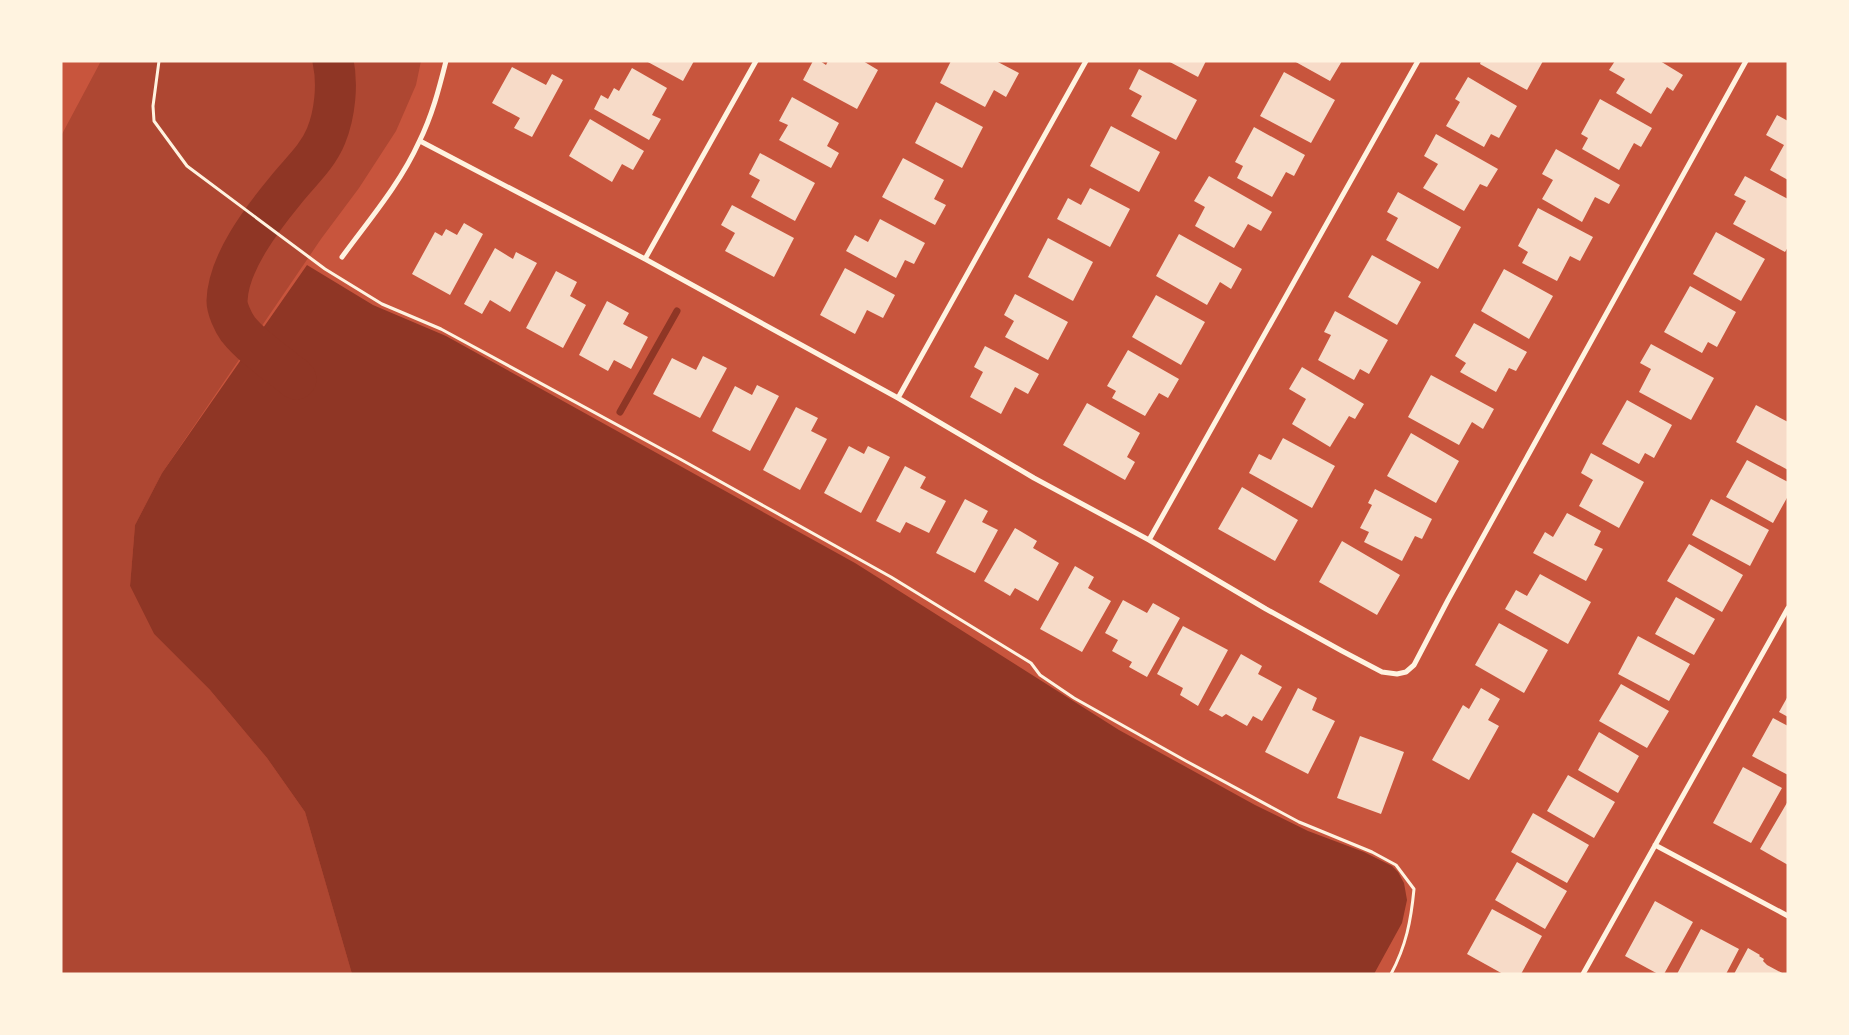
<svg xmlns="http://www.w3.org/2000/svg" width="1849" height="1035" viewBox="0 0 1849 1035" font-family="'DM Sans',sans-serif">
	<style>
		.green { fill: #ae4732 }
		.water { fill: #8f3625 }
		.lines { fill: none; stroke-linecap: round; stroke-linejoin: round }
		.stream { stroke: #8f3625; stroke-width: 7 }
		.river { stroke: #8f3625; stroke-width: 41 }
		.building { fill: #f7dbc8 }
		.path { stroke: #fff3e0; stroke-width: 3 }
		.minor { stroke: #fff3e0; stroke-width: 5 }
	</style>
	<rect width="100%" height="100%" fill="#c8553d"/>
	<!-- green -->
	<path class="green" d="M 101,61 L 421,61 L 416,85 L 396,131 L 359,188 L 321,239 L 162,473 L 135,525 L 130,586 L 154,634 L 210,690 L 267,758 L 305,812 L 352,974 L 61,974 L 61,136 Z"/>
	<!-- water -->
	<path class="water" d="M 307,265 L 373,305 L 446,336 L 855,563 L 1119,730 L 1255,805 L 1308,831 L 1364,852 L 1392,866 L 1398,872 L 1404,883 L 1407,900 L 1402,923 L 1374,974 L 352,974 L 305,812 L 267,758 L 210,690 L 154,634 L 130,586 L 135,525 L 162,473 Z"/>
	<g class="lines">
		<!-- stream -->
		<path class="stream" d="M 620,412 L 677,311"/>
		<!-- river -->
		<path class="river" d="M 296,379 C 278,364 252,347 238,329 C 233,322 227,309 227,301 C 228,263 262,219 285,191 C 299,173 317,158 326,136 C 335,114 338,84 333,61"/>
	</g>
	<!-- building -->
	<path class="building" d="M 646,61 L 694,61 L 683,81 Z
		M 813,61 L 820,61 L 826,65 L 828,61 L 863,61 L 878,70 L 857,109 L 803,80 Z
		M 951,61 L 996,61 L 1019,73 L 1006,97 L 994,90 L 985,107 L 940,83 Z
		M 1168,61 L 1206,61 L 1198,77 Z
		M 1294,61 L 1342,61 L 1330,81 Z
		M 1481,61 L 1543,61 L 1527,90 L 1480,64 Z
		M 1615,61 L 1660,61 L 1683,75 L 1673,91 L 1667,87 L 1651,114 L 1616,93 L 1625,79 L 1609,70 Z
		M 512,67 L 546,85 L 552,74 L 563,80 L 532,137 L 514,128 L 520,118 L 492,103 Z
		M 632,68 L 667,88 L 652,115 L 661,119 L 649,140 L 594,109 L 601,95 L 608,99 L 614,88 L 619,91 Z
		M 1139,69 L 1197,100 L 1176,140 L 1131,116 L 1142,96 L 1129,89 Z
		M 1284,72 L 1335,100 L 1311,143 L 1260,116 Z
		M 1468,77 L 1517,106 L 1499,138 L 1491,134 L 1484,147 L 1446,126 L 1460,102 L 1455,99 Z
		M 792,97 L 839,123 L 827,146 L 839,153 L 831,168 L 779,140 L 788,125 L 779,121 Z
		M 1600,99 L 1652,128 L 1641,147 L 1634,143 L 1619,170 L 1582,149 L 1588,138 L 1581,134 Z
		M 936,102 L 983,127 L 962,168 L 915,143 Z
		M 1777,115 L 1788,121 L 1788,180 L 1770,170 L 1784,145 L 1766,135 Z
		M 590,119 L 644,151 L 633,170 L 622,164 L 612,182 L 569,156 Z
		M 1111,126 L 1160,152 L 1139,192 L 1090,166 Z
		M 1254,127 L 1305,155 L 1294,176 L 1286,172 L 1272,197 L 1237,178 L 1243,166 L 1235,162 Z
		M 1436,134 L 1498,169 L 1487,187 L 1480,184 L 1464,211 L 1423,188 L 1438,164 L 1424,156 Z
		M 1556,149 L 1620,185 L 1609,204 L 1595,197 L 1582,222 L 1542,199 L 1553,180 L 1542,174 Z
		M 760,153 L 815,183 L 795,221 L 751,197 L 760,180 L 749,174 Z
		M 903,158 L 944,180 L 934,199 L 946,205 L 935,225 L 882,197 Z
		M 1209,176 L 1272,212 L 1261,231 L 1248,224 L 1234,248 L 1195,226 L 1205,207 L 1194,201 Z
		M 1745,176 L 1788,199 L 1788,247 L 1785,252 L 1733,224 L 1746,201 L 1734,195 Z
		M 1090,188 L 1130,209 L 1110,247 L 1057,219 L 1068,198 L 1081,205 Z
		M 1398,192 L 1461,227 L 1438,269 L 1386,240 L 1398,218 L 1387,212 Z
		M 732,205 L 794,238 L 774,277 L 725,251 L 735,233 L 721,225 Z
		M 1538,208 L 1593,237 L 1580,261 L 1570,256 L 1557,281 L 1522,263 L 1528,252 L 1518,246 Z
		M 880,219 L 925,243 L 914,264 L 905,260 L 896,278 L 846,251 L 855,235 L 868,242 Z
		M 464,223 L 483,234 L 450,295 L 412,274 L 435,232 L 442,236 L 446,229 L 457,235 Z
		M 1716,232 L 1765,259 L 1741,301 L 1693,274 Z
		M 1179,234 L 1242,269 L 1231,289 L 1220,282 L 1207,305 L 1156,276 Z
		M 1048,238 L 1093,262 L 1073,301 L 1028,277 Z
		M 495,248 L 513,259 L 516,252 L 537,263 L 510,312 L 490,300 L 482,314 L 464,304 Z
		M 1372,255 L 1421,282 L 1397,325 L 1348,297 Z
		M 845,268 L 895,295 L 883,318 L 867,310 L 855,334 L 820,315 Z
		M 1504,269 L 1553,296 L 1529,339 L 1481,311 Z
		M 556,271 L 577,282 L 570,296 L 586,305 L 563,348 L 526,328 Z
		M 1690,286 L 1736,312 L 1717,347 L 1708,342 L 1702,353 L 1664,332 Z
		M 1015,294 L 1068,322 L 1048,360 L 1005,337 L 1014,321 L 1004,315 Z
		M 1156,295 L 1205,322 L 1181,365 L 1132,337 Z
		M 607,301 L 629,313 L 623,324 L 648,337 L 631,369 L 614,360 L 608,371 L 579,355 Z
		M 1335,311 L 1388,340 L 1369,374 L 1360,369 L 1354,380 L 1318,360 L 1331,335 L 1324,332 Z
		M 1474,323 L 1527,352 L 1516,371 L 1509,368 L 1496,392 L 1460,372 L 1466,363 L 1455,356 Z
		M 1651,344 L 1714,378 L 1691,420 L 1639,392 L 1651,369 L 1640,363 Z
		M 985,346 L 1039,374 L 1028,394 L 1015,387 L 1001,414 L 970,397 L 983,372 L 974,367 Z
		M 1128,350 L 1179,379 L 1168,398 L 1159,393 L 1145,416 L 1112,398 L 1116,391 L 1107,386 Z
		M 703,356 L 727,368 L 700,418 L 653,394 L 672,358 L 696,370 Z
		M 1302,367 L 1364,404 L 1355,419 L 1349,416 L 1330,447 L 1292,424 L 1306,399 L 1289,389 Z
		M 1431,375 L 1494,409 L 1483,429 L 1472,422 L 1459,445 L 1408,417 Z
		M 757,385 L 779,396 L 750,451 L 712,431 L 735,386 L 752,395 Z
		M 1627,400 L 1672,425 L 1654,458 L 1645,453 L 1639,464 L 1602,444 Z
		M 1087,403 L 1140,433 L 1127,457 L 1135,462 L 1125,480 L 1063,445 Z
		M 1756,405 L 1788,422 L 1788,470 L 1736,442 Z
		M 796,407 L 818,418 L 811,431 L 827,439 L 800,490 L 763,470 Z
		M 1411,433 L 1459,461 L 1436,503 L 1387,476 Z
		M 1283,438 L 1335,466 L 1312,508 L 1249,473 L 1259,454 L 1271,460 Z
		M 849,446 L 864,454 L 868,446 L 890,457 L 861,513 L 824,493 Z
		M 1591,453 L 1644,482 L 1619,528 L 1579,506 L 1593,480 L 1581,473 Z
		M 1747,460 L 1788,482 L 1788,496 L 1773,523 L 1726,497 Z
		M 905,466 L 926,477 L 920,488 L 946,501 L 929,533 L 906,522 L 900,533 L 876,521 Z
		M 1242,487 L 1298,520 L 1275,561 L 1218,529 Z
		M 1375,489 L 1432,519 L 1422,539 L 1415,536 L 1402,561 L 1364,542 L 1369,532 L 1360,528 L 1372,505 L 1368,503 Z
		M 965,499 L 988,511 L 982,522 L 998,530 L 975,573 L 936,553 Z
		M 1711,499 L 1769,530 L 1750,566 L 1692,535 Z
		M 1567,513 L 1601,531 L 1594,545 L 1603,549 L 1586,581 L 1533,553 L 1545,532 L 1553,537 Z
		M 1015,528 L 1037,541 L 1033,548 L 1059,563 L 1038,601 L 1015,588 L 1010,596 L 984,581 Z
		M 1342,541 L 1400,575 L 1377,615 L 1319,582 Z
		M 1689,544 L 1743,575 L 1722,612 L 1667,581 Z
		M 1075,566 L 1094,577 L 1088,588 L 1111,601 L 1082,652 L 1040,629 Z
		M 1540,574 L 1591,602 L 1568,644 L 1505,609 L 1516,590 L 1527,596 Z
		M 1676,597 L 1715,619 L 1694,655 L 1655,634 Z
		M 1123,600 L 1147,613 L 1153,603 L 1180,618 L 1147,677 L 1129,667 L 1132,662 L 1112,651 L 1118,640 L 1105,633 Z
		M 1499,623 L 1548,650 L 1524,693 L 1475,665 Z
		M 1183,626 L 1228,650 L 1198,706 L 1180,695 L 1183,688 L 1157,674 Z
		M 1638,636 L 1690,664 L 1669,701 L 1618,674 Z
		M 1241,654 L 1262,666 L 1258,674 L 1282,687 L 1262,721 L 1253,716 L 1247,726 L 1226,714 L 1222,717 L 1209,710 Z
		M 1621,684 L 1669,711 L 1647,748 L 1599,721 Z
		M 1298,688 L 1317,698 L 1312,710 L 1335,721 L 1308,774 L 1265,752 Z
		M 1481,688 L 1500,699 L 1488,720 L 1499,726 L 1469,780 L 1432,760 L 1463,705 L 1469,709 Z
		M 1788,696 L 1788,717 L 1779,712 Z
		M 1773,718 L 1788,726 L 1788,775 L 1752,756 Z
		M 1599,732 L 1639,756 L 1618,793 L 1578,770 Z
		M 1360,736 L 1404,752 L 1381,814 L 1337,798 Z
		M 1743,767 L 1782,788 L 1751,843 L 1713,823 Z
		M 1568,775 L 1615,802 L 1594,838 L 1547,811 Z
		M 1788,801 L 1788,865 L 1760,849 Z
		M 1533,813 L 1589,845 L 1567,883 L 1511,852 Z
		M 1517,862 L 1567,891 L 1545,929 L 1495,900 Z
		M 1655,901 L 1693,922 L 1664,974 L 1658,974 L 1625,956 Z
		M 1492,909 L 1542,936 L 1521,974 L 1503,974 L 1467,954 Z
		M 1701,929 L 1739,949 L 1726,974 L 1677,974 Z
		M 1748,948 L 1760,955 L 1759,956 L 1764,959 L 1763,961 L 1767,965 L 1784,974 L 1734,974 Z"/>
	<g class="lines">
		<!-- path -->
		<path class="path" d="M 159,61 L 153,106 L 154,121 L 187,166 L 325,269 L 382,304 L 441,329 L 680,459 L 891,577 L 1031,663 L 1040,675 L 1074,698 L 1186,761 L 1299,822 L 1372,852 L 1396,865 L 1414,889 C 1411,921 1406,946 1391,974"/>
		<!-- minor -->
		<path class="minor" d="M 420,141 L 645,259 L 898,398 L 1034,478 L 1149,540 L 1266,609 L 1342,651 L 1382,672 L 1397,674 L 1406,672 L 1414,665 L 1448,600 L 1746,61
			M 342,257 C 369,220 400,184 419,142 C 432,116 439,89 446,61
			M 645,259 L 756,61
			M 898,398 L 1086,61
			M 1149,540 L 1418,61
			M 1655,845 L 1788,916
			M 1583,974 L 1788,608"/>
	</g>
	<!-- border -->
	<rect width="1849" height="1035" fill="none" stroke="#fff3e0" stroke-width="125"/>
</svg>
